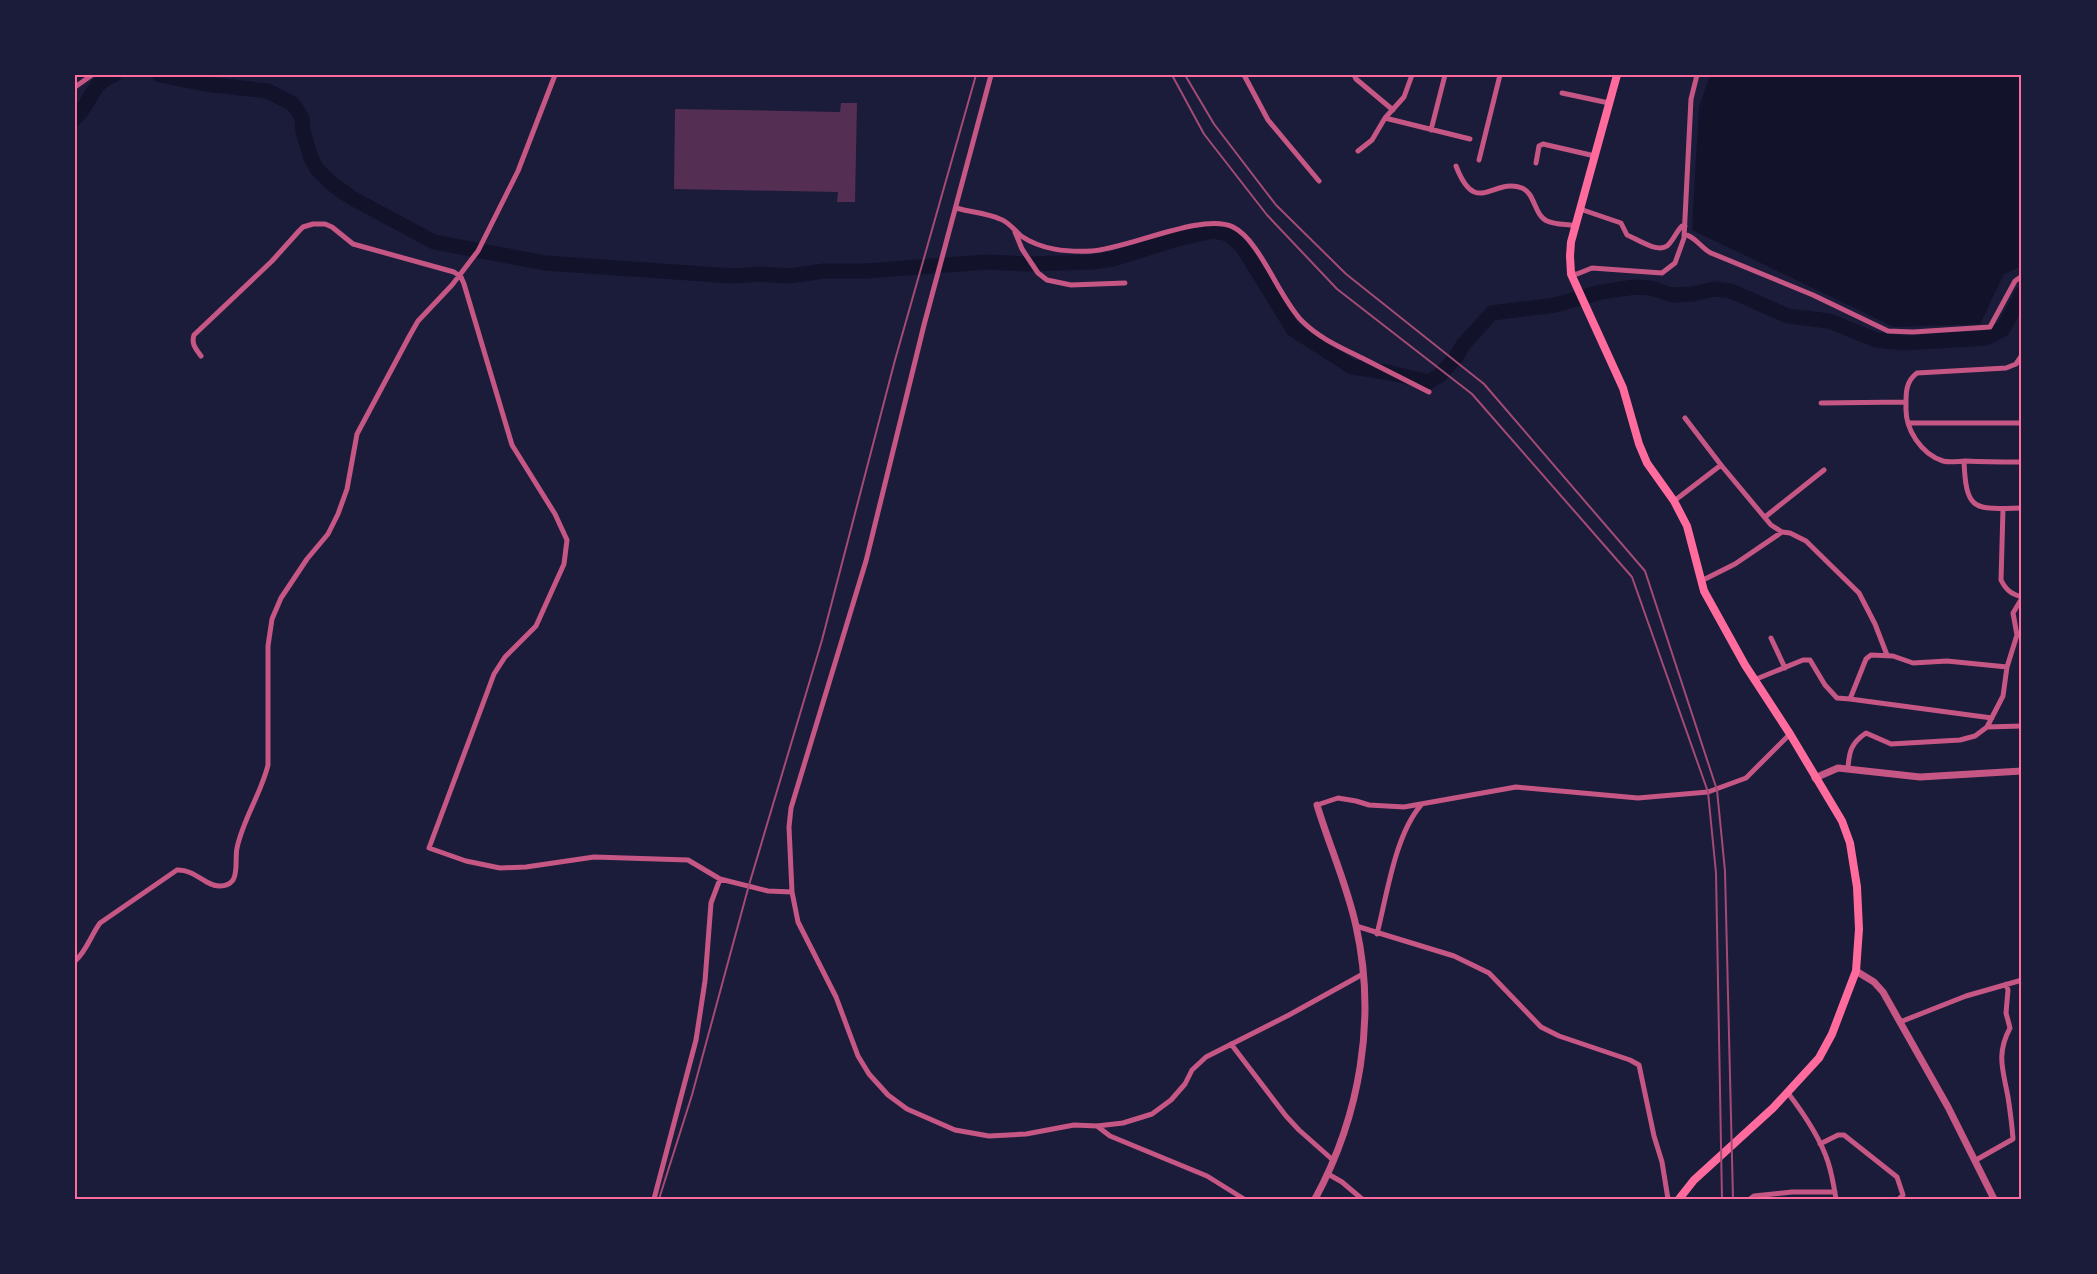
<svg xmlns="http://www.w3.org/2000/svg" width="2097" height="1274" viewBox="0 0 2097 1274" font-family="'Source Serif 4',serif">
	<style>
		.water { fill: #12122b }
		.lines { fill: none; stroke-linecap: round; stroke-linejoin: round }
		.river { stroke: #12122b; stroke-width: 15 }
		.building { fill: #542f53 }
		.minor { stroke: #c65784; stroke-width: 5 }
		.tertiary { stroke: #c65784; stroke-width: 7 }
		.secondary { stroke: #ff6b9d; stroke-width: 8 }
		.rail { stroke: #a44b75; stroke-width: 2 }
		.neatline { fill: none; stroke: #ff6b9d; stroke-width: 2 }
	</style>
	<rect width="100%" height="100%" fill="#1b1b3a"/>
	<!-- water -->
	<path class="water" d="M 1710,75 L 2022,75 L 2022,266 L 2004,274 L 1980,324 L 1894,327 L 1692,230 L 1699,107 Z"/>
	<g class="lines">
		<!-- river -->
		<path class="river" d="M 160,75 L 205,84 L 268,91 L 293,104 L 302,118 L 303,132 L 311,158 L 317,169 L 332,184 L 352,198 L 434,242 L 545,263 L 733,276 L 760,274 L 789,276 L 824,271 L 866,271 L 987,262 L 1026,264 L 1093,262 L 1113,259 L 1177,239 L 1213,231 L 1228,234 L 1242,246 L 1287,319 L 1293,329 L 1302,335 L 1352,367 L 1391,373 L 1428,382 L 1439,376 L 1456,357 L 1463,345 L 1492,313 L 1555,305 L 1601,292 L 1635,287 L 1651,288 L 1672,295 L 1693,294 L 1714,289 L 1731,291 L 1788,316 L 1829,321 L 1876,340 L 1903,343 L 1986,338 L 2003,329 L 2022,294
			M 75,118 C 91,104 92,81 114,75"/>
	</g>
	<!-- building -->
	<path class="building" d="M 841,103 L 857,103 L 855,202 L 837,202 L 838,192 L 674,189 L 675,109 L 840,112 Z"/>
	<g class="lines">
		<!-- minor -->
		<path class="minor" d="M 991,75 L 924,325 L 866,561 L 791,808 L 789,827 L 792,892 L 798,922 L 836,997 L 858,1056 L 869,1074 L 888,1095 L 907,1109 L 955,1130 L 989,1136 L 1026,1134 L 1074,1125 L 1097,1126 L 1123,1123 L 1152,1114 L 1171,1100 L 1185,1084 L 1192,1070 L 1206,1057 L 1289,1015 L 1363,974
			M 1244,75 L 1268,120 L 1319,181
			M 1354,75 L 1356,79 L 1393,110
			M 75,87 L 92,75
			M 1562,93 L 1609,103
			M 1385,118 L 1470,139
			M 1431,130 L 1445,75
			M 1358,151 L 1372,140 L 1385,118 L 1404,97 L 1412,75
			M 1479,160 L 1500,75
			M 1536,163 L 1539,146 L 1543,144 L 1595,156
			M 1456,166 C 1476,218 1493,177 1522,188 C 1535,193 1534,215 1547,221 C 1556,225 1567,224 1576,226
			M 956,208 C 970,212 987,213 1000,219 C 1009,222 1014,230 1021,236 C 1042,250 1066,252 1091,251 C 1128,249 1202,212 1233,227 C 1260,240 1279,298 1302,321 C 1320,339 1342,348 1364,359 C 1386,370 1407,381 1429,392
			M 1580,209 L 1621,223 L 1627,235 C 1637,239 1657,253 1667,246 C 1673,241 1676,232 1682,226 L 1685,226
			M 1015,232 L 1022,249 L 1038,273 L 1047,280 L 1071,285 L 1125,283
			M 1684,234 C 1695,236 1701,248 1711,253 L 1813,295 L 1888,331 L 1913,332 L 1990,327 L 2015,281 L 2022,276
			M 1571,274 L 1577,274 L 1592,268 L 1662,273 L 1675,263 L 1684,238 L 1691,99 L 1697,75
			M 2022,355 L 2016,364 L 2006,368 L 1917,373 C 1905,382 1906,394 1906,407 C 1905,429 1921,454 1943,461 C 1950,463 1959,461 1966,461 C 1985,462 2003,462 2022,462
			M 201,356 C 196,349 191,344 194,335 L 272,261 L 299,231 L 303,227 L 313,224 L 325,224 L 332,227 L 353,244 L 454,272 L 461,277 L 464,284 L 512,445 L 555,514 L 567,540 L 564,564 L 536,626 L 505,657 L 494,674 L 429,848 L 466,861 L 500,868 L 526,867 L 594,857 L 688,860 L 720,879 L 768,891 L 792,892
			M 1821,403 L 1906,402
			M 1685,418 L 1721,465 L 1771,525 L 1782,532 L 1790,533 L 1806,541 L 1859,593 L 1875,624 L 1887,655
			M 1908,423 L 2022,423
			M 1964,461 C 1966,513 1975,509 2022,508
			M 1674,501 L 1721,465
			M 2003,509 L 2001,580 C 2006,590 2011,594 2022,597
			M 1765,517 L 1824,470
			M 1701,581 L 1735,564 L 1782,532
			M 1771,638 L 1785,668
			M 1754,680 L 1803,660 L 1810,660 L 1825,685 L 1837,698 L 1850,699 L 1866,659 L 1871,655 L 1893,656 L 1913,663 L 1947,661 L 2007,667
			M 1850,699 L 1992,718
			M 1987,727 L 2003,696 L 2007,667 L 2017,635 L 2013,613 L 2022,598
			M 1848,768 C 1849,752 1851,743 1866,733 L 1891,744 L 1960,740 L 1975,736 L 1987,727 L 2022,726
			M 1317,805 L 1338,798 L 1356,801 L 1369,805 L 1404,807 L 1516,787 L 1638,798 L 1708,792 L 1746,778 L 1790,734
			M 1356,926 L 1454,956 L 1489,973 L 1541,1027 L 1559,1036 L 1630,1060 L 1639,1065 L 1654,1136 L 1662,1162 L 1668,1199
			M 1377,934 C 1387,895 1395,835 1421,805
			M 75,961 C 86,952 91,935 100,923 L 177,870 C 195,869 206,887 220,886 C 225,886 230,884 233,880 C 238,873 235,857 237,848 C 243,819 261,794 268,765 L 268,646 L 272,619 L 281,598 L 307,559 L 328,534 L 338,514 L 347,489 L 357,434 L 410,335 L 418,321 L 452,285 L 478,251 L 518,171 L 555,75
			M 1900,1022 L 1966,996 L 2022,980
			M 1231,1044 L 1286,1116 L 1299,1130 L 1334,1161
			M 1788,1093 C 1804,1114 1820,1137 1828,1162 C 1832,1174 1834,1187 1836,1199
			M 1097,1126 L 1110,1136 L 1207,1176 L 1244,1199
			M 1820,1144 L 1838,1135 L 1844,1135 L 1897,1177 L 1903,1195 L 1899,1199
			M 1976,1160 L 2013,1139 C 2012,1125 2010,1110 2008,1097 C 2003,1070 1996,1054 2010,1028 L 2006,1013 L 2008,990 L 2006,984
			M 1328,1174 L 1342,1182 L 1362,1199
			M 654,1199 L 696,1040 L 705,981 L 711,903 L 720,879
			M 1750,1199 L 1754,1196 L 1792,1192 L 1835,1192"/>
		<!-- tertiary -->
		<path class="tertiary" d="M 1815,778 L 1838,768 L 1920,777 L 2022,771
			M 1856,971 L 1874,982 L 1883,992 L 1948,1107 L 1994,1199
			M 1315,1199 C 1360,1116 1377,1019 1356,926 C 1347,885 1329,845 1317,805"/>
		<!-- secondary -->
		<path class="secondary" d="M 1617,75 L 1571,242 L 1570,256 L 1571,274 L 1623,388 L 1639,444 L 1647,463 L 1674,501 L 1687,526 L 1704,591 L 1745,665 L 1790,734 L 1842,821 L 1850,843 L 1857,887 L 1859,929 L 1856,971 L 1832,1034 L 1819,1058 L 1773,1108 L 1694,1180 L 1679,1199"/>
		<!-- rail -->
		<path class="rail" d="M 1172,75 L 1204,134 L 1267,215 L 1337,289 L 1472,394 L 1632,577 L 1708,792 L 1716,873 L 1722,1199
			M 1185,75 L 1214,124 L 1276,205 L 1346,274 L 1484,384 L 1645,571 L 1717,790 L 1725,871 L 1733,1199
			M 659,1199 L 692,1095 L 749,885 L 822,640 L 895,360 L 976,75"/>
	</g>
	<!-- border -->
	<rect width="2097" height="1274" fill="none" stroke="#1b1b3a" stroke-width="153"/>
	<rect x="76" y="76" width="1944" height="1122" class="neatline"/>
</svg>
